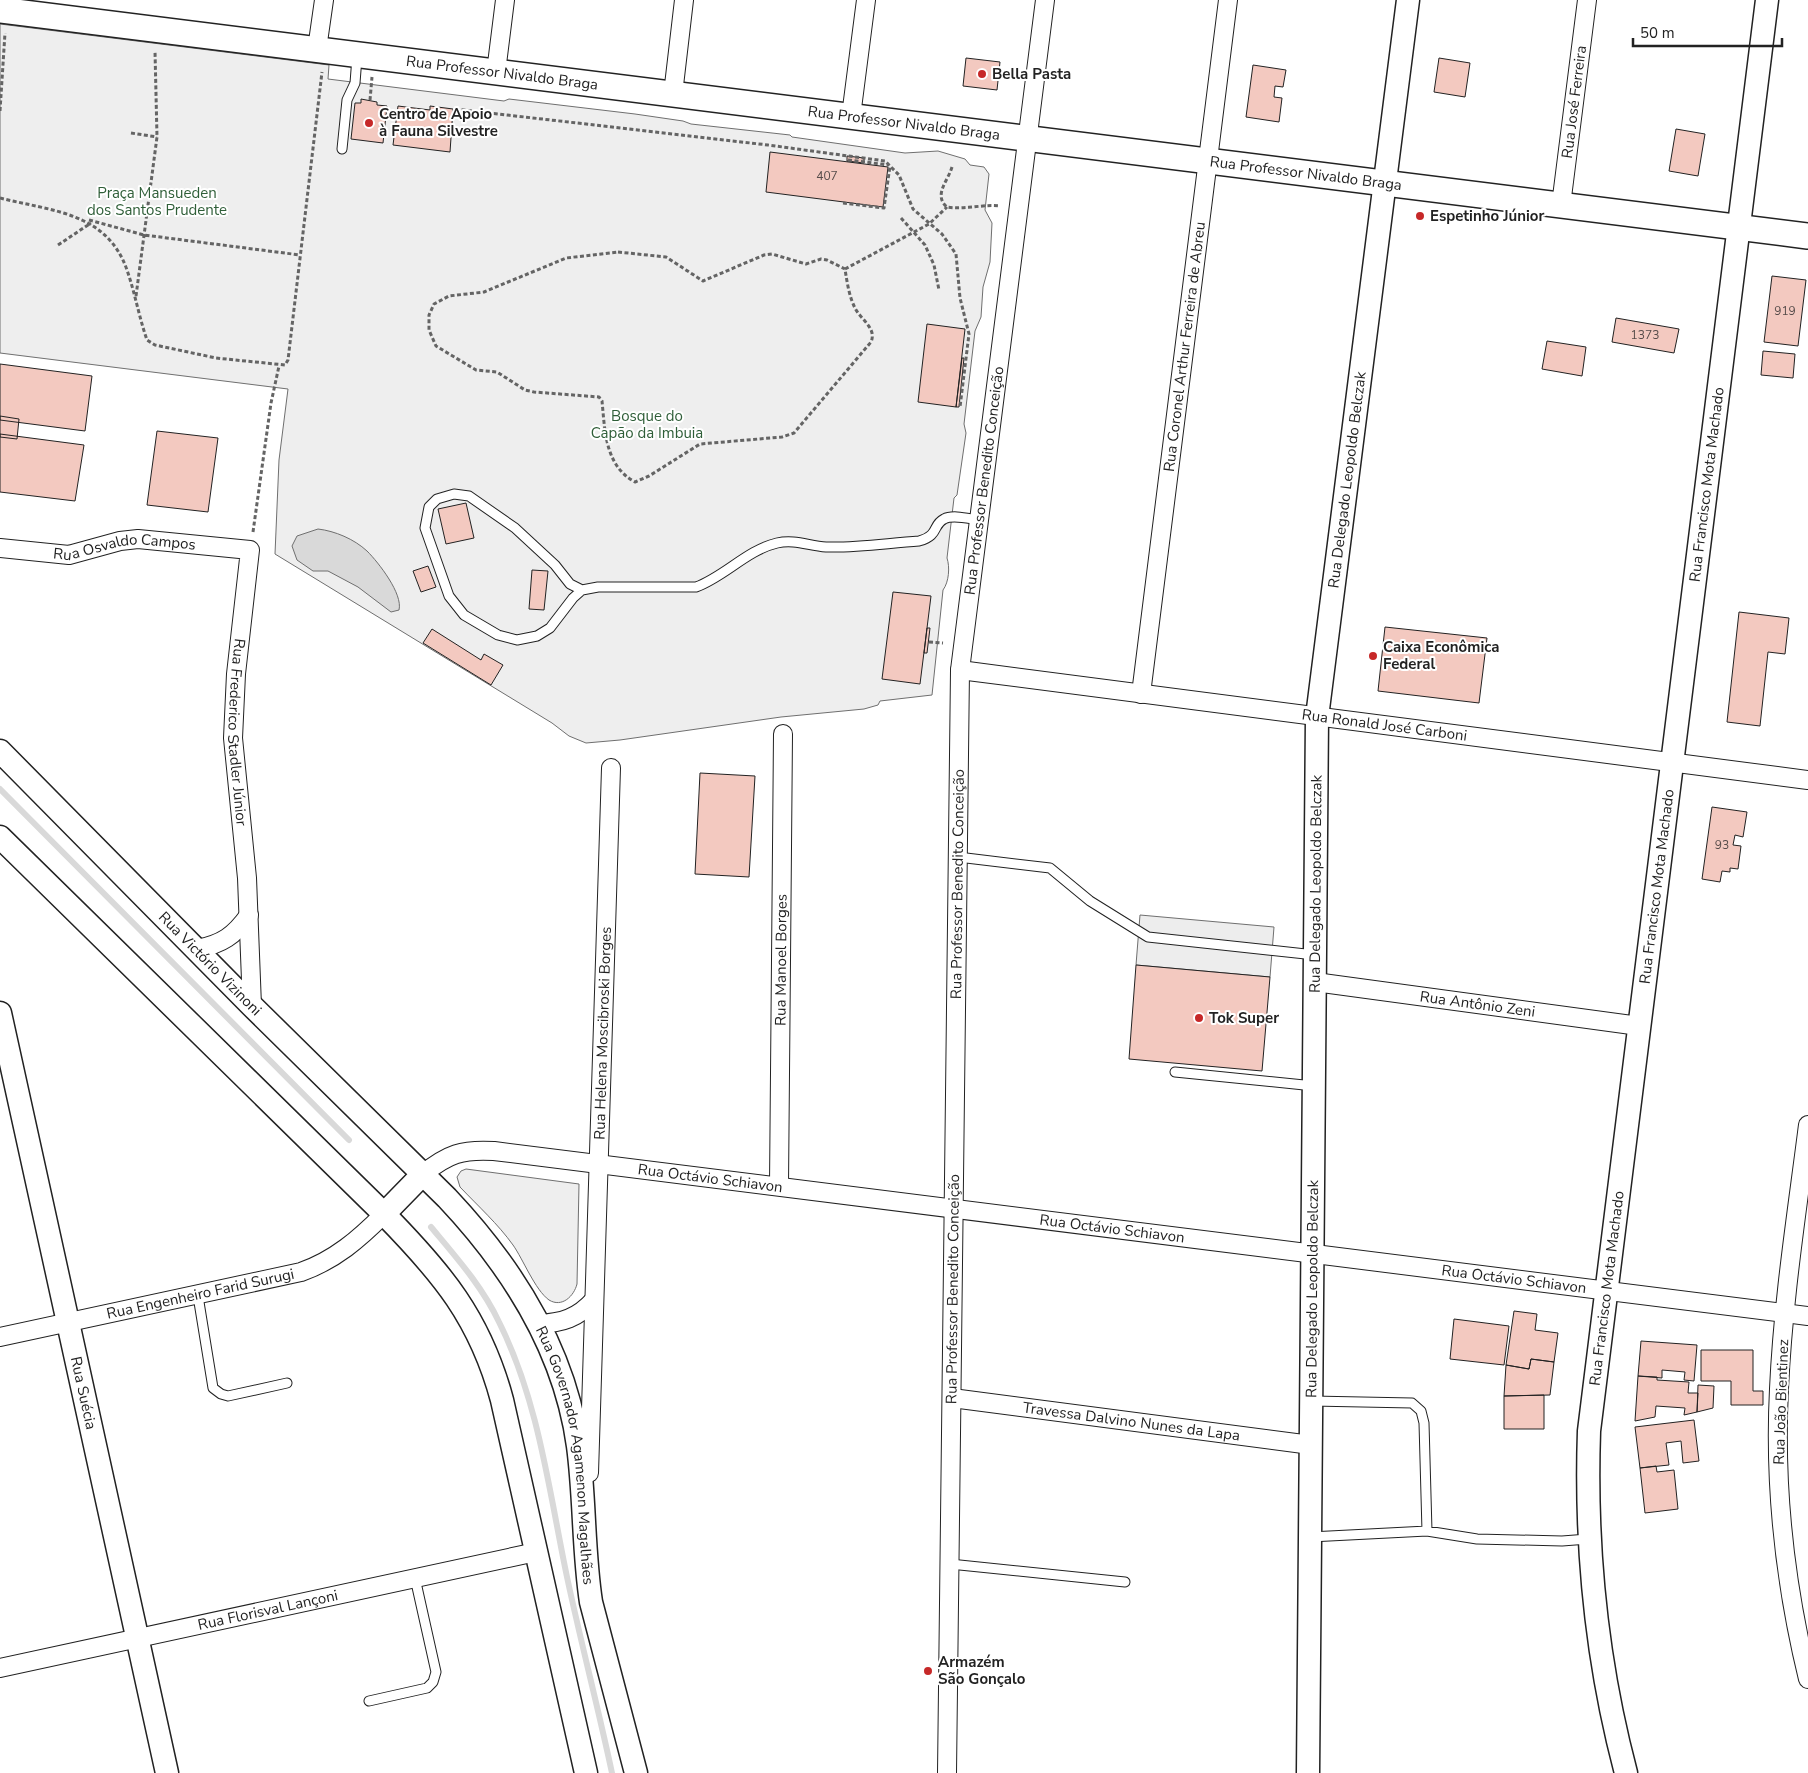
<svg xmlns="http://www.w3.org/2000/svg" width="1808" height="1773" viewBox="0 0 1808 1773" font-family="'Nunito Sans',sans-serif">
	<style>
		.green { fill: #eee; stroke: #6f6f6f }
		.parking { fill: #ededed; stroke: #6f6f6f }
		.water { fill: #d9d9d9; stroke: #6f6f6f }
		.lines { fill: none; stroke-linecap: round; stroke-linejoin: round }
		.stream { stroke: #d9d9d9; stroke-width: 6 }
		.building { fill: #f3c9c0; stroke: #222 }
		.service-casing { stroke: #222; stroke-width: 11 }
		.minor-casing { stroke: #222; stroke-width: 20 }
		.tertiary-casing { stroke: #222; stroke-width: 25 }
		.secondary-casing { stroke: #222; stroke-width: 28 }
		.path { stroke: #646464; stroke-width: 3; stroke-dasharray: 4 2.5; stroke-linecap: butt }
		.service { stroke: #fff; stroke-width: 9 }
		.minor { stroke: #fff; stroke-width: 18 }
		.tertiary { stroke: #fff; stroke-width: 22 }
		.secondary { stroke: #fff; stroke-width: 25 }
		.poi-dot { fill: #c62828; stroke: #fff; stroke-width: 2 }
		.labels { text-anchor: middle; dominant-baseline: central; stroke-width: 4; stroke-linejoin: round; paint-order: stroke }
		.number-label { font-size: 12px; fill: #564c4a }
		.street-label { font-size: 15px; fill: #222; stroke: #fff }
		.poi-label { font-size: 15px; font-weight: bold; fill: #222; stroke: #fff; text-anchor: start }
		.park-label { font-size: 15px; fill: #2f5e38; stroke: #fff }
	</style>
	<rect width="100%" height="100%" fill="#fff"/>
	<!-- green -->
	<path class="green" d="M 0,24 L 329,65 L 328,79 L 504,101 L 509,99 L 635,114 L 683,121 L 691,124 L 790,135 L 792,137 L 905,153 L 938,151 L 965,159 L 970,165 L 984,167 L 989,174 L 985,210 L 992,223 L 990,262 L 983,287 L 981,317 L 975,331 L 964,424 L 966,433 L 957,495 L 954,498 L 947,558 C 950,567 949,582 943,590 L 932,695 L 880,701 L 878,705 L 864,709 L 781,717 L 620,740 L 586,743 L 569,736 L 552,723 L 275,554 L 279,460 L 288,389 L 0,353 Z
		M 466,1169 L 579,1184 L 577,1284 C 574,1296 562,1308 549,1300 C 535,1290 523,1259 513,1245 C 498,1224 478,1206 460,1187 L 457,1177 L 461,1171 Z"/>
	<!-- parking -->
	<path class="parking" d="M 1140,915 L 1274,927 L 1270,977 L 1136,965 Z"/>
	<!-- water -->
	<path class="water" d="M 318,529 C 335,531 354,539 367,551 C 379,563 403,594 399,610 L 391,612 L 358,587 L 328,571 L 313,571 L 297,560 L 292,546 L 297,536 Z"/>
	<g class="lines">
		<!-- stream -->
		<path class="stream" d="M 0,789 L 349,1140
			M 431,1227 C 456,1257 482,1286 499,1322 C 539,1402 549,1491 567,1577 C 581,1643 598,1707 612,1773"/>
	</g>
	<!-- building -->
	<path class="building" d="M 966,58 L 1000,62 L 997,90 L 963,86 Z
		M 1439,58 L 1470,63 L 1465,97 L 1434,92 Z
		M 1253,65 L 1286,70 L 1283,87 L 1275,86 L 1274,97 L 1282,98 L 1279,122 L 1246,117 Z
		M 361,99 L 377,102 L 377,105 L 387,106 L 383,143 L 351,139 L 355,103 L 361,103 Z
		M 398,106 L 430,110 L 430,106 L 453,109 L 450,152 L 393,145 Z
		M 1676,129 L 1705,134 L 1698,176 L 1669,171 Z
		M 770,152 L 888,167 L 883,207 L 766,192 Z
		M 847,156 L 864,158 L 864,163 L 847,161 Z
		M 1772,276 L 1806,280 L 1798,346 L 1764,342 Z
		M 1616,318 L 1679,329 L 1674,353 L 1612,342 Z
		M 927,324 L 965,329 L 956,407 L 918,402 Z
		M 1547,341 L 1586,347 L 1582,376 L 1542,369 Z
		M 1763,351 L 1795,354 L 1793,378 L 1761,375 Z
		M 962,358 L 964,358 L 959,407 L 956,407 Z
		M 0,364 L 92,376 L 85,431 L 0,420 Z
		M 0,416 L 19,419 L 17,439 L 0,437 Z
		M 157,431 L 218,438 L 208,512 L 147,505 Z
		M 0,434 L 84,445 L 75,501 L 0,492 Z
		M 466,503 L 474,538 L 446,544 L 438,509 Z
		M 428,566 L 436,587 L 421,592 L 413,571 Z
		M 532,570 L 548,571 L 544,610 L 529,609 Z
		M 893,592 L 931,596 L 920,684 L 882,679 Z
		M 1739,612 L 1789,618 L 1785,654 L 1768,652 L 1760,726 L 1727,722 Z
		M 1385,627 L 1487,638 L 1479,703 L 1378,691 Z
		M 927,628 L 930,628 L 927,653 L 924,653 Z
		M 432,629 L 481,660 L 484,654 L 503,665 L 491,685 L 423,643 Z
		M 700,773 L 755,776 L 749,877 L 695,874 Z
		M 1712,807 L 1747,812 L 1743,837 L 1735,835 L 1733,845 L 1741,846 L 1738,869 L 1730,868 L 1730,872 L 1722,871 L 1720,882 L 1702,879 Z
		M 1136,965 L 1270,977 L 1262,1071 L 1129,1059 Z
		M 1514,1311 L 1537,1314 L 1535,1330 L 1558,1333 L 1554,1362 L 1531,1359 L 1529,1369 L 1506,1365 Z
		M 1454,1319 L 1509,1326 L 1504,1365 L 1450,1359 Z
		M 1641,1341 L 1697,1345 L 1694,1381 L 1684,1380 L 1685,1372 L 1662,1370 L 1662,1378 L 1638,1376 Z
		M 1701,1350 L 1753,1350 L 1753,1391 L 1763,1391 L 1763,1405 L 1731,1405 L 1731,1381 L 1701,1381 Z
		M 1531,1359 L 1554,1362 L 1550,1395 L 1504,1396 L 1506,1365 L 1529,1369 Z
		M 1638,1376 L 1657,1377 L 1657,1380 L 1689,1382 L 1688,1393 L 1698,1393 L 1697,1412 L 1684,1415 L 1685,1408 L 1656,1406 L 1655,1417 L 1635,1421 Z
		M 1698,1385 L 1714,1386 L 1713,1408 L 1697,1412 Z
		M 1544,1395 L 1544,1429 L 1504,1429 L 1504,1396 Z
		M 1694,1420 L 1699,1461 L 1683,1463 L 1681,1441 L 1666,1443 L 1669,1465 L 1640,1468 L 1635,1427 Z
		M 1656,1466 L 1657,1472 L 1674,1470 L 1678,1509 L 1645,1513 L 1640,1468 Z"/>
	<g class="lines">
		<defs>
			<path id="service" d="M 342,149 L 347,100 L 355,83 L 357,57
				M 582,590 L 570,584 L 555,565 L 515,528 L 469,496 L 454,494 L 437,499 L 429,507 L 425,528 L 449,596 L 464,615 L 498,635 L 517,640 L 537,636 L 550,628 L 573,598 L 582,590 L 598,587 L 696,587 C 724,577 747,550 777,543 C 795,539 809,546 826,547 C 857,548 888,543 919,541 C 940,535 932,525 944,519 C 953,514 970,519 979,520
				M 958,857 L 1050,868 L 1090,901 L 1148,937 L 1315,955
				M 1175,1072 L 1314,1086
				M 198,1296 L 213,1388 L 221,1394 L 228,1396 L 287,1383
				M 1312,1401 L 1412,1403 L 1421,1411 L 1424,1423 L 1427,1531
				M 1310,1537 L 1427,1531 L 1477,1539 L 1562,1541 L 1588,1539
				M 950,1564 L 1125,1582
				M 369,1701 L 427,1688 L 433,1682 L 436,1672 L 415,1578"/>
			<g id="minor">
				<path d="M 317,49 L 324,0"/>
				<path d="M 496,72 L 505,0"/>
				<path d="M 673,94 L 684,0"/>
				<path d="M 851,116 L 866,0"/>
				<path id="s1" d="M 1561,205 L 1587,0"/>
				<path id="s2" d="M 0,548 L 69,555 L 120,541 L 138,539 L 250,550 L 236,674 L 233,738 L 247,878 L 252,1006"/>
				<path id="s3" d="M 960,670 L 1808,780"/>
				<path id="s4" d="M 1141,694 L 1228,0"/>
				<path d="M 197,949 C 222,944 234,936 249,915"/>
				<path id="s5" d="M 1315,982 L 1639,1026"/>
				<path d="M 1808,1125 C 1797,1212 1783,1300 1779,1389 C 1774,1486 1785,1584 1808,1679"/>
				<path id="s6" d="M 423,1174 C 448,1154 462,1149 494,1151 L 1808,1316"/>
				<path id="s7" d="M 779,1186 L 783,734"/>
				<path d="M 538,1324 C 562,1323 578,1318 594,1300"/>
				<path id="s8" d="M 0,1337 L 301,1272 C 335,1260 359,1239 384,1214"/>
				<path id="s9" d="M 952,1398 L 1311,1445"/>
				<path id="s10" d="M 589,1473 L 611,768"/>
				<path id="s11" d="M 0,1668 L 536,1552"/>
				<path id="s12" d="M 947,1773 L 960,670 L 1045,0"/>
			</g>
			<g id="tertiary">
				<path id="s13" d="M 0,751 L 252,1006 L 447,1198 C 512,1267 565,1351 578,1446 C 585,1498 583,1550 591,1602 L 636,1773"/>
				<path d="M 0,837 L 384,1214 C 442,1273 480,1318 502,1400 L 586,1773"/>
				<path id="s14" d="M 0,1013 L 167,1773"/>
				<path d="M 384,1214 L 423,1174"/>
				<path id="s15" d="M 1308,1773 L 1317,717 L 1408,0"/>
				<path id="s16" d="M 1626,1773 C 1596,1660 1585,1547 1589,1431 L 1767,0"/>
			</g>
			<g id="secondary">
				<path id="s17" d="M 0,10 L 1808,236"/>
			</g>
		</defs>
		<!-- service casing -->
		<use href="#service" class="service-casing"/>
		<!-- minor casing -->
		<use href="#minor" class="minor-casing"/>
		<!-- tertiary casing -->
		<use href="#tertiary" class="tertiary-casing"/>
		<!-- secondary casing -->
		<use href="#secondary" class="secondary-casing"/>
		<!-- path -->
		<path class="path" d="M 370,100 L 372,77
			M 455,109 L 768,145 L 885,161 L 899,175 L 913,209 L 942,234 L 956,254 L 960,298 L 969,334 L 960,407
			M 0,111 L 5,33
			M 131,133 L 157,137
			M 848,160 L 889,165
			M 952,167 C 948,181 933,195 947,207 C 965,210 982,204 1000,206
			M 0,198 C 51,211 107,212 127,270 C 135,293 139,317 147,340 L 155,345 L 216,358 L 285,365 L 288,360 L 322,72
			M 843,203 L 884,208 L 890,166
			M 901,218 L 925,245 L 934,265 L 939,290
			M 89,220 L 144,235 L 300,255
			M 58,245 L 91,223
			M 618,252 L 666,257 L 703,281 L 764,255 L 772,254 L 806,264 L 821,259 L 827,260 L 845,269 C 847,282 849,296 855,308 C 861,320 877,328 871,342 L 794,433 L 782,437 L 700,444 L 649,476 L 635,482 C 605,466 605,431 602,401 L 599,397 L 534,392 L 525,390 L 497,372 L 476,370 L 436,346 L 429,330 L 429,315 L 434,304 L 449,296 L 484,292 L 566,258 Z
			M 845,269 L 929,224 L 947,207
			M 136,296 L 157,137 L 155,51
			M 253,532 L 271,403 L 279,366
			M 929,642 L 943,643"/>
		<!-- service -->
		<use href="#service" class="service"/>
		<!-- minor -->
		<use href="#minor" class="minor"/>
		<!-- tertiary -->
		<use href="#tertiary" class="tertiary"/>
		<!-- secondary -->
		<use href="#secondary" class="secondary"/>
	</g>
	<!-- markers -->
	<g class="poi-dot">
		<circle cx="982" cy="74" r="5"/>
		<circle cx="369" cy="123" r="5"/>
		<circle cx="1420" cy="216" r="5"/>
		<circle cx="1373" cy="656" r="5"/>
		<circle cx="1199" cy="1018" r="5"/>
		<circle cx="928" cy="1671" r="5"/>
	</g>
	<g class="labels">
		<!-- number labels -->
		<g class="number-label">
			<text x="827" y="176">407</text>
			<text x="1785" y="311">919</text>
			<text x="1645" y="335">1373</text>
			<text x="1722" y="845">93</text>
		</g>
		<!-- street labels -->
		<g class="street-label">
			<text stroke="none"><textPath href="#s17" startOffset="506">Rua Professor Nivaldo Braga</textPath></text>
			<text stroke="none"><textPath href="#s1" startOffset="104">Rua José Ferreira</textPath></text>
			<text stroke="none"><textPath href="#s17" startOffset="911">Rua Professor Nivaldo Braga</textPath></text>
			<text stroke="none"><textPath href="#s17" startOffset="1316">Rua Professor Nivaldo Braga</textPath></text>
			<text stroke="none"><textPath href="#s4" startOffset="350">Rua Coronel Arthur Ferreira de Abreu</textPath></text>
			<text stroke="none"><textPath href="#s12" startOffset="1294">Rua Professor Benedito Conceição</textPath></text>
			<text stroke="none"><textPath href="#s15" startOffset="1295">Rua Delegado Leopoldo Belczak</textPath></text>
			<text stroke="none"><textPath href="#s16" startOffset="1299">Rua Francisco Mota Machado</textPath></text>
			<text stroke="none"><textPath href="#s2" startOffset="126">Rua Osvaldo Campos</textPath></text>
			<text stroke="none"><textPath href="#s3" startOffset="428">Rua Ronald José Carboni</textPath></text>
			<text stroke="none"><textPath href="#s2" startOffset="436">Rua Frederico Stadler Júnior</textPath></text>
			<text stroke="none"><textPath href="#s12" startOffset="889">Rua Professor Benedito Conceição</textPath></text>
			<text stroke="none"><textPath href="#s15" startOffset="889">Rua Delegado Leopoldo Belczak</textPath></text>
			<text stroke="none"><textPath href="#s16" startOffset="894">Rua Francisco Mota Machado</textPath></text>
			<text stroke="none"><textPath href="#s7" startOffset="226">Rua Manoel Borges</textPath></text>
			<text stroke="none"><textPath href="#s13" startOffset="299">Rua Victório Vizinoni</textPath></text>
			<text stroke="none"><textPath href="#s5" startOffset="164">Rua Antônio Zeni</textPath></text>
			<text stroke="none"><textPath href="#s10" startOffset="440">Rua Helena Moscibroski Borges</textPath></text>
			<text stroke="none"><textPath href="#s6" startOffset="295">Rua Octávio Schiavon</textPath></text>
			<text stroke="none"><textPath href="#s6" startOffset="700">Rua Octávio Schiavon</textPath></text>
			<text stroke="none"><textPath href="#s6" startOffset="1105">Rua Octávio Schiavon</textPath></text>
			<text stroke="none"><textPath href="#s12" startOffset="484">Rua Professor Benedito Conceição</textPath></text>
			<text stroke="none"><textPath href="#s15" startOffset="484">Rua Delegado Leopoldo Belczak</textPath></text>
			<text stroke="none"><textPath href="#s16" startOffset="489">Rua Francisco Mota Machado</textPath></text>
			<text stroke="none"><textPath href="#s8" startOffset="205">Rua Engenheiro Farid Surugi</textPath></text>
			<text stroke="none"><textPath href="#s14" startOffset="389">Rua Suécia</textPath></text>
			<text transform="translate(1781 1402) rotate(-88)">Rua João Bientinez</text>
			<text stroke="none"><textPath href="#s9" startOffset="181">Travessa Dalvino Nunes da Lapa</textPath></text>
			<text stroke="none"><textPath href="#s13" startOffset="924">Rua Governador Agamenon Magalhães</textPath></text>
			<text stroke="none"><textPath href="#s11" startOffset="274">Rua Florisval Lançoni</textPath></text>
		</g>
		<!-- poi labels -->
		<g class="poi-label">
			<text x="992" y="74">Bella Pasta</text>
			<text x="379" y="114">Centro de Apoio<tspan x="379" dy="17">à Fauna Silvestre</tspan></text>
			<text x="1430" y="216">Espetinho Júnior</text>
			<text x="1383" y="647">Caixa Econômica<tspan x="1383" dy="17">Federal</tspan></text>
			<text x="1209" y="1018">Tok Super</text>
			<text x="938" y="1662">Armazém<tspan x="938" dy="17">São Gonçalo</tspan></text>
		</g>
		<!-- park labels -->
		<g class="park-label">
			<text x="157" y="193">Praça Mansueden<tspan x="157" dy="17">dos Santos Prudente</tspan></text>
			<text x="647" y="416">Bosque do<tspan x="647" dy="17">Capão da Imbuia</tspan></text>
		</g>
	</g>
	<!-- scale -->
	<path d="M1633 38v8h149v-8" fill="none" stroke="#222222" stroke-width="2.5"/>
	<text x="1640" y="38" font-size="15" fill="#222222" stroke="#ffffff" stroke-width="4" paint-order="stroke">50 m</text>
</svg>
